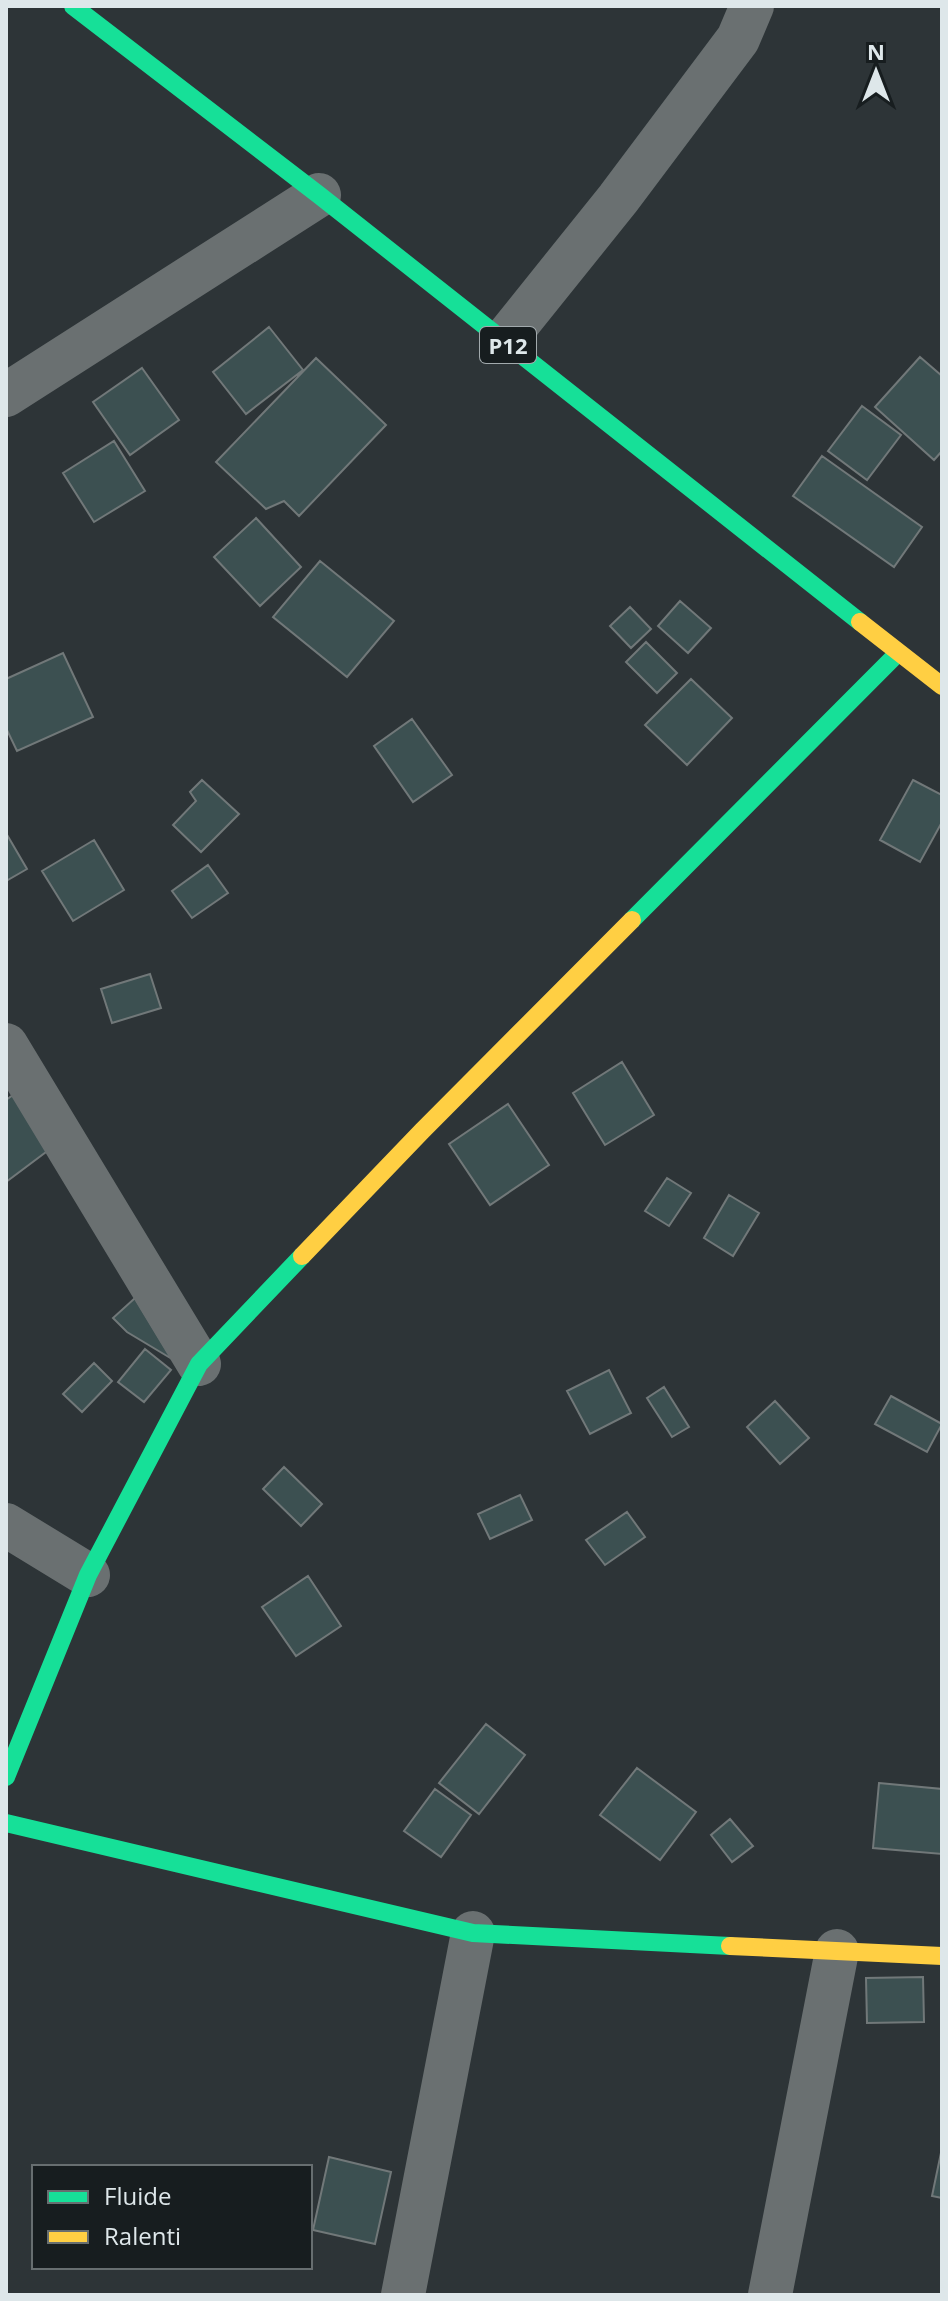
<svg xmlns="http://www.w3.org/2000/svg" width="948" height="2301" viewBox="0 0 948 2301" font-family="'Open Sans',sans-serif">
	<style>
		.building { fill: #3c5051; stroke: #717879; stroke-width: 2 }
		.lines { fill: none; stroke-linecap: round; stroke-linejoin: round }
		.street { stroke: #6a7071; stroke-width: 44 }
		.fast { stroke: #16e098; stroke-width: 18 }
		.slow { stroke: #ffcf43; stroke-width: 18 }
		.labels { text-anchor: middle; dominant-baseline: central; stroke-width: 6; stroke-linejoin: round; paint-order: stroke }
		.shield { fill: #171d1f; stroke: #a2aaad; stroke-width: 2 }
		.shield-label { font-size: 22px; font-weight: bold; fill: #dee7ea }
	</style>
	<rect width="100%" height="100%" fill="#2d3437"/>
	<!-- building -->
	<path class="building" d="M 269,327 L 303,370 L 246,414 L 213,372 Z
		M 920,357 L 942,376 L 942,451 L 934,460 L 875,407 Z
		M 316,358 L 386,425 L 299,516 L 284,501 L 266,509 L 216,462 Z
		M 142,368 L 179,420 L 130,455 L 93,402 Z
		M 862,406 L 901,435 L 867,480 L 828,451 Z
		M 114,441 L 145,491 L 94,522 L 63,473 Z
		M 822,456 L 922,527 L 894,567 L 793,496 Z
		M 256,518 L 301,567 L 260,606 L 214,557 Z
		M 320,561 L 394,621 L 347,677 L 273,617 Z
		M 680,601 L 711,628 L 688,653 L 658,626 Z
		M 630,607 L 651,629 L 631,648 L 610,626 Z
		M 646,642 L 677,673 L 657,693 L 626,662 Z
		M 63,653 L 93,717 L 17,751 L 6,728 L 6,679 Z
		M 691,679 L 732,718 L 687,765 L 645,725 Z
		M 412,719 L 452,775 L 413,802 L 374,746 Z
		M 202,780 L 239,814 L 201,852 L 173,825 L 196,801 L 190,792 Z
		M 913,780 L 942,795 L 942,822 L 920,862 L 880,840 Z
		M 6,833 L 27,869 L 6,881 Z
		M 94,840 L 124,890 L 73,921 L 42,871 Z
		M 208,865 L 228,893 L 192,918 L 172,891 Z
		M 150,974 L 161,1008 L 112,1023 L 101,989 Z
		M 622,1062 L 654,1115 L 605,1145 L 573,1093 Z
		M 16,1093 L 54,1146 L 6,1182 L 6,1100 Z
		M 508,1104 L 549,1165 L 490,1205 L 449,1144 Z
		M 667,1178 L 691,1193 L 669,1226 L 645,1211 Z
		M 729,1195 L 759,1213 L 733,1256 L 704,1238 Z
		M 135,1298 L 172,1359 L 127,1332 L 113,1318 Z
		M 145,1349 L 171,1370 L 144,1402 L 118,1382 Z
		M 94,1363 L 112,1381 L 82,1412 L 63,1394 Z
		M 609,1370 L 631,1413 L 590,1434 L 567,1391 Z
		M 664,1387 L 689,1427 L 672,1437 L 647,1398 Z
		M 891,1396 L 942,1424 L 927,1452 L 875,1424 Z
		M 775,1401 L 809,1438 L 780,1464 L 747,1427 Z
		M 284,1467 L 322,1504 L 301,1526 L 263,1489 Z
		M 520,1495 L 532,1520 L 490,1539 L 478,1514 Z
		M 627,1512 L 645,1537 L 605,1565 L 586,1540 Z
		M 308,1576 L 341,1626 L 296,1656 L 262,1607 Z
		M 486,1724 L 525,1755 L 479,1814 L 439,1783 Z
		M 637,1768 L 696,1812 L 660,1860 L 600,1815 Z
		M 879,1783 L 942,1789 L 942,1854 L 873,1848 Z
		M 435,1789 L 471,1815 L 441,1857 L 404,1831 Z
		M 730,1819 L 753,1846 L 732,1862 L 711,1835 Z
		M 923,1977 L 924,2022 L 867,2023 L 866,1978 Z
		M 942,2148 L 942,2198 L 932,2196 Z
		M 329,2157 L 391,2172 L 375,2244 L 313,2230 Z"/>
	<g class="lines">
		<!-- street -->
		<path class="street" d="M 504,341 L 618,199 L 738,39 L 752,6
			M 6,395 L 319,195
			M 6,1045 L 199,1364
			M 6,1525 L 88,1575
			M 403,2295 L 473,1933
			M 770,2295 L 837,1951"/>
		<!-- fast -->
		<path class="fast" d="M 73,6 L 319,195 L 860,622
			M 632,920 L 898,653
			M 6,1777 L 88,1575 L 199,1364 L 302,1256
			M 6,1823 L 473,1933 L 730,1946"/>
		<!-- slow -->
		<path class="slow" d="M 860,622 L 942,686
			M 302,1256 L 422,1131 L 632,920
			M 730,1946 L 942,1956"/>
	</g>
	<g class="labels">
		<!-- shield labels -->
		<rect class="shield" x="480" y="327" width="56" height="36" rx="6"/>
		<g class="shield-label">
			<text x="508" y="345">P12</text>
		</g>
	</g>
	<!-- border -->
	<rect width="948" height="2301" fill="none" stroke="#dee7ea" stroke-width="16"/>
	<!-- legend -->
	<rect x="32" y="2165" width="280" height="104" fill="#171d1f" stroke="#676e70" stroke-width="2"/>
	<rect x="48" y="2191" width="40" height="12" fill="#16e098" stroke="#676e70" stroke-width="2"/>
	<text x="104" y="2205" font-size="24" fill="#dee7ea">Fluide</text>
	<rect x="48" y="2231" width="40" height="12" fill="#ffcf43" stroke="#676e70" stroke-width="2"/>
	<text x="104" y="2245" font-size="24" fill="#dee7ea">Ralenti</text>
	<!-- north arrow -->
	<g transform="translate(876 72)" stroke="#171d1f" stroke-width="6" paint-order="stroke">
	<path d="M0-6L14 30L0 20L-14 30Z" fill="#dee7ea"/>
	<text y="-12" font-size="22" font-weight="bold" text-anchor="middle" fill="#dee7ea">N</text>
	</g>
</svg>
